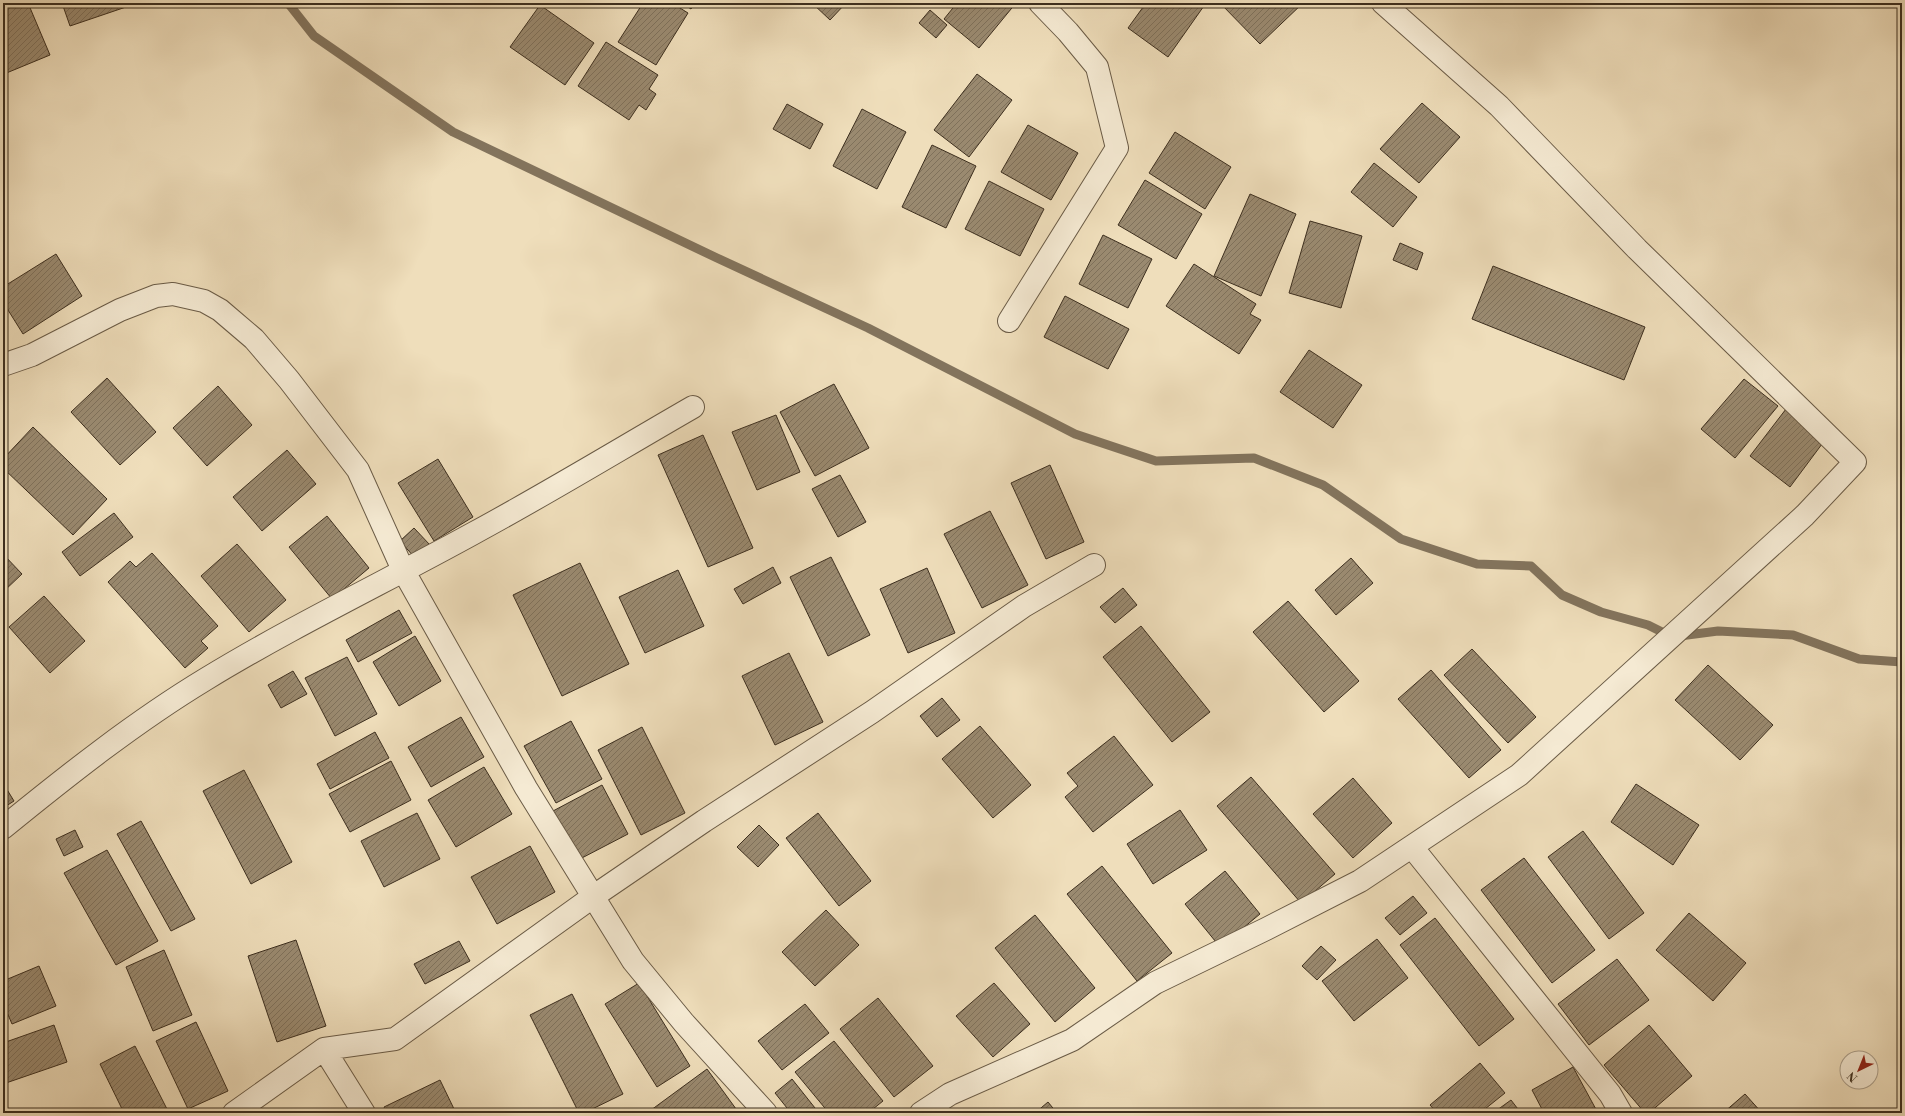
<svg xmlns="http://www.w3.org/2000/svg" width="1905" height="1116" viewBox="0 0 1905 1116" font-family="'Libre Bodoni',serif">
	<style>
		.lines { fill: none; stroke-linecap: round; stroke-linejoin: round }
		.stream { stroke: #83745d; stroke-width: 9 }
		.building { fill: url(#building-hatch); stroke: #3d2f1f }
		.minor-casing { stroke: #6a5b46; stroke-width: 24 }
		.minor { stroke: #f5ead3; stroke-width: 22 }
	</style>
	<defs>
		<pattern id="building-hatch" width="6" height="6" patternUnits="userSpaceOnUse"><rect width="6" height="6" fill="#9a8a70"/><path d="M-1 1l2-2M0 6l6-6M5 7l2-2" fill="none" stroke="#7f715b"/></pattern>
	</defs>
	<rect width="100%" height="100%" fill="#efdebb"/>
	<filter id="stains"><feTurbulence type="fractalNoise" baseFrequency=".005" numOctaves="4"/><feColorMatrix values="0 0 0 0 .2 0 0 0 0 .09 0 0 0 0 .02 0 0 0 .5 -.17"/></filter>
	<radialGradient id="worn" r=".72"><stop offset=".6" stop-color="#630" stop-opacity="0"/><stop offset="1" stop-color="#630" stop-opacity=".3"/></radialGradient>
	<g class="lines">
		<!-- stream -->
		<path class="stream" d="M 288,3 L 314,36 L 453,132 L 717,258 L 868,328 L 1075,434 L 1156,461 L 1254,458 L 1323,485 L 1401,539 L 1477,564 L 1531,566 L 1562,595 L 1601,612 L 1648,625 L 1672,637 L 1718,631 L 1793,635 L 1859,659 L 1902,662"/>
	</g>
	<!-- building -->
	<path class="building" d="M 3,3 L 28,3 L 50,55 L 4,74 Z
		M 62,3 L 124,3 L 126,7 L 70,26 Z
		M 643,3 L 672,3 L 688,13 L 656,65 L 618,42 Z
		M 682,3 L 695,3 L 691,9 Z
		M 812,3 L 846,3 L 830,20 Z
		M 957,3 L 1016,3 L 979,48 L 944,19 Z
		M 1146,3 L 1206,3 L 1168,57 L 1128,28 Z
		M 1220,3 L 1303,3 L 1260,44 Z
		M 540,5 L 594,43 L 565,85 L 510,47 Z
		M 930,10 L 947,25 L 936,38 L 919,23 Z
		M 606,42 L 658,75 L 649,89 L 656,94 L 646,110 L 639,105 L 629,120 L 578,86 Z
		M 977,74 L 1012,100 L 969,157 L 934,130 Z
		M 1422,103 L 1460,137 L 1419,183 L 1380,149 Z
		M 787,104 L 823,124 L 810,149 L 773,129 Z
		M 862,109 L 906,132 L 877,189 L 833,166 Z
		M 1028,125 L 1078,153 L 1051,200 L 1001,172 Z
		M 1175,132 L 1231,167 L 1205,209 L 1149,173 Z
		M 932,145 L 976,166 L 946,228 L 902,207 Z
		M 1374,163 L 1417,197 L 1393,227 L 1351,192 Z
		M 1145,180 L 1202,214 L 1176,259 L 1118,225 Z
		M 989,181 L 1044,209 L 1020,256 L 965,229 Z
		M 1250,194 L 1296,214 L 1261,296 L 1214,276 Z
		M 1310,221 L 1362,236 L 1341,308 L 1289,293 Z
		M 1103,235 L 1152,259 L 1128,308 L 1079,284 Z
		M 1400,243 L 1423,253 L 1417,270 L 1393,260 Z
		M 56,254 L 82,296 L 23,334 L 3,302 L 3,287 Z
		M 1194,264 L 1256,304 L 1250,314 L 1261,320 L 1239,354 L 1166,306 Z
		M 1493,266 L 1645,327 L 1624,380 L 1472,319 Z
		M 1065,296 L 1129,329 L 1108,369 L 1044,337 Z
		M 1309,350 L 1362,385 L 1333,428 L 1280,392 Z
		M 107,378 L 156,432 L 120,465 L 71,412 Z
		M 1744,379 L 1778,406 L 1735,458 L 1701,429 Z
		M 834,384 L 869,448 L 815,476 L 780,412 Z
		M 218,386 L 252,425 L 207,466 L 173,428 Z
		M 1786,409 L 1825,440 L 1790,487 L 1750,456 Z
		M 776,415 L 800,472 L 757,490 L 732,432 Z
		M 33,427 L 107,499 L 73,535 L 3,468 L 3,459 Z
		M 703,435 L 753,548 L 708,567 L 658,455 Z
		M 287,450 L 316,484 L 262,531 L 233,497 Z
		M 438,459 L 473,517 L 434,541 L 398,483 Z
		M 1050,465 L 1084,542 L 1046,559 L 1011,483 Z
		M 840,475 L 866,522 L 838,537 L 812,489 Z
		M 990,511 L 1028,585 L 982,608 L 944,534 Z
		M 114,513 L 133,537 L 80,576 L 62,552 Z
		M 327,516 L 369,568 L 332,599 L 289,547 Z
		M 414,528 L 430,545 L 415,558 L 400,541 Z
		M 237,544 L 286,600 L 249,632 L 201,576 Z
		M 152,553 L 218,626 L 201,641 L 208,648 L 185,668 L 108,582 L 130,561 L 136,567 Z
		M 3,554 L 22,574 L 3,592 Z
		M 831,557 L 870,635 L 828,656 L 790,577 Z
		M 1351,558 L 1373,583 L 1336,615 L 1315,590 Z
		M 580,563 L 629,664 L 562,696 L 513,595 Z
		M 773,567 L 781,583 L 743,604 L 734,589 Z
		M 927,568 L 955,633 L 908,653 L 880,589 Z
		M 678,570 L 704,626 L 645,653 L 619,597 Z
		M 1123,588 L 1137,605 L 1115,623 L 1100,607 Z
		M 44,596 L 85,641 L 50,673 L 9,627 Z
		M 1288,601 L 1359,681 L 1324,712 L 1253,632 Z
		M 399,610 L 412,633 L 358,662 L 346,640 Z
		M 1141,626 L 1210,712 L 1172,742 L 1103,657 Z
		M 415,636 L 441,681 L 399,706 L 373,662 Z
		M 1472,649 L 1536,717 L 1508,743 L 1444,675 Z
		M 789,653 L 823,722 L 775,745 L 742,676 Z
		M 347,657 L 377,714 L 335,736 L 305,678 Z
		M 1708,665 L 1773,725 L 1740,760 L 1675,700 Z
		M 1431,670 L 1501,750 L 1469,778 L 1398,699 Z
		M 293,671 L 307,694 L 281,708 L 268,685 Z
		M 942,698 L 960,720 L 937,737 L 920,716 Z
		M 461,717 L 484,757 L 431,787 L 408,747 Z
		M 571,721 L 602,779 L 556,803 L 524,746 Z
		M 980,726 L 1031,785 L 993,818 L 942,759 Z
		M 642,727 L 685,813 L 641,835 L 598,750 Z
		M 375,732 L 389,758 L 330,789 L 317,764 Z
		M 1114,736 L 1153,785 L 1093,832 L 1065,797 L 1078,786 L 1067,773 Z
		M 391,761 L 411,800 L 350,832 L 329,794 Z
		M 484,767 L 512,814 L 456,847 L 428,800 Z
		M 244,770 L 292,862 L 251,884 L 203,791 Z
		M 1251,777 L 1335,874 L 1301,903 L 1217,806 Z
		M 1353,778 L 1392,823 L 1353,858 L 1313,814 Z
		M 3,783 L 14,801 L 3,808 Z
		M 1636,784 L 1699,825 L 1673,865 L 1611,822 Z
		M 602,785 L 628,834 L 578,860 L 553,811 Z
		M 1180,810 L 1207,850 L 1153,884 L 1127,844 Z
		M 417,813 L 440,859 L 384,887 L 361,841 Z
		M 818,813 L 871,881 L 839,906 L 786,838 Z
		M 141,821 L 195,919 L 171,931 L 117,834 Z
		M 759,825 L 779,845 L 758,867 L 737,847 Z
		M 75,830 L 83,847 L 64,856 L 56,839 Z
		M 1583,831 L 1644,913 L 1609,939 L 1548,857 Z
		M 530,846 L 555,892 L 497,924 L 471,877 Z
		M 107,850 L 158,941 L 116,965 L 64,873 Z
		M 1524,858 L 1595,950 L 1552,983 L 1481,890 Z
		M 1102,866 L 1172,953 L 1137,981 L 1067,894 Z
		M 1225,871 L 1260,914 L 1220,947 L 1185,904 Z
		M 1413,896 L 1427,913 L 1400,935 L 1385,918 Z
		M 826,910 L 859,945 L 815,986 L 782,952 Z
		M 1689,913 L 1746,963 L 1713,1001 L 1656,950 Z
		M 1035,915 L 1095,988 L 1055,1022 L 995,948 Z
		M 1435,918 L 1514,1019 L 1479,1046 L 1400,945 Z
		M 1377,939 L 1408,978 L 1354,1021 L 1322,981 Z
		M 296,940 L 326,1026 L 277,1042 L 248,956 Z
		M 459,941 L 470,961 L 425,984 L 414,964 Z
		M 1321,946 L 1336,960 L 1317,980 L 1302,966 Z
		M 164,950 L 192,1015 L 153,1031 L 126,967 Z
		M 1617,959 L 1649,1000 L 1589,1045 L 1558,1004 Z
		M 39,966 L 56,1006 L 12,1024 L 3,1003 L 3,981 Z
		M 639,983 L 690,1066 L 657,1087 L 605,1004 Z
		M 994,983 L 1030,1024 L 993,1057 L 956,1016 Z
		M 572,994 L 623,1094 L 584,1113 L 579,1113 L 530,1015 Z
		M 878,998 L 933,1066 L 894,1097 L 840,1029 Z
		M 805,1004 L 829,1033 L 782,1070 L 758,1041 Z
		M 196,1022 L 228,1091 L 188,1109 L 156,1041 Z
		M 54,1025 L 67,1062 L 3,1084 L 3,1043 Z
		M 1649,1025 L 1692,1076 L 1649,1113 L 1645,1113 L 1604,1065 Z
		M 834,1041 L 883,1101 L 868,1113 L 829,1113 L 795,1072 Z
		M 135,1046 L 169,1113 L 124,1113 L 100,1064 Z
		M 1480,1063 L 1505,1093 L 1480,1113 L 1437,1113 L 1430,1105 Z
		M 1573,1067 L 1598,1113 L 1544,1113 L 1532,1090 Z
		M 707,1069 L 739,1113 L 647,1113 Z
		M 792,1079 L 819,1113 L 791,1113 L 775,1093 Z
		M 440,1080 L 456,1113 L 387,1113 L 384,1107 Z
		M 1745,1094 L 1762,1113 L 1723,1113 Z
		M 1511,1100 L 1521,1113 L 1493,1113 Z
		M 1048,1102 L 1057,1113 L 1035,1113 Z"/>
	<g class="lines">
		<defs>
			<path id="minor" d="M 1009,321 L 1117,148 L 1097,67 L 1068,32 L 1040,3
				M 3,365 L 32,355 L 120,310 L 156,296 L 173,294 L 204,301 L 220,310 L 254,339 L 289,380 L 358,470 L 403,570 L 526,788 L 633,961 L 684,1023 L 766,1113
				M 3,828 C 68,775 135,722 206,679 C 293,626 385,582 474,533 C 548,493 620,449 693,407
				M 1412,847 L 1610,1094 L 1621,1113
				M 324,1049 L 364,1113
				M 234,1113 L 324,1049 L 395,1039 L 594,896 L 704,821 L 872,712 L 1024,606 L 1094,565
				M 921,1113 L 950,1094 L 1072,1040 L 1155,983 L 1266,929 L 1360,881 L 1519,775 L 1805,515 L 1855,462 L 1637,249 L 1499,106 L 1383,3"/>
		</defs>
		<!-- minor casing -->
		<use href="#minor" class="minor-casing"/>
		<!-- minor -->
		<use href="#minor" class="minor"/>
	</g>
	<!-- margin -->
	<rect width="1905" height="1116" fill="none" stroke="#efdebb" stroke-width="16"/>
	<rect x="4" y="4" width="1897" height="1108" fill="none" stroke="#3d2f1f" stroke-width="2"/>
	<rect x="8" y="8" width="1889" height="1100" fill="none" stroke="#3d2f1f"/>
	<!-- north arrow -->
	<g transform="translate(1859 1070) rotate(223)"><circle r="19" fill="#f5ead3" stroke="#ab9f8b"/>
	<path d="M0-3L7 15L0 10L-7 15Z" fill="#8f2418"/>
	<text y="-6" font-size="11" font-weight="bold" text-anchor="middle" fill="#3d2f1f">N</text>
	</g>
	<rect width="100%" height="100%" filter="url(#stains)"/>
	<rect width="100%" height="100%" fill="url(#worn)"/>
</svg>
